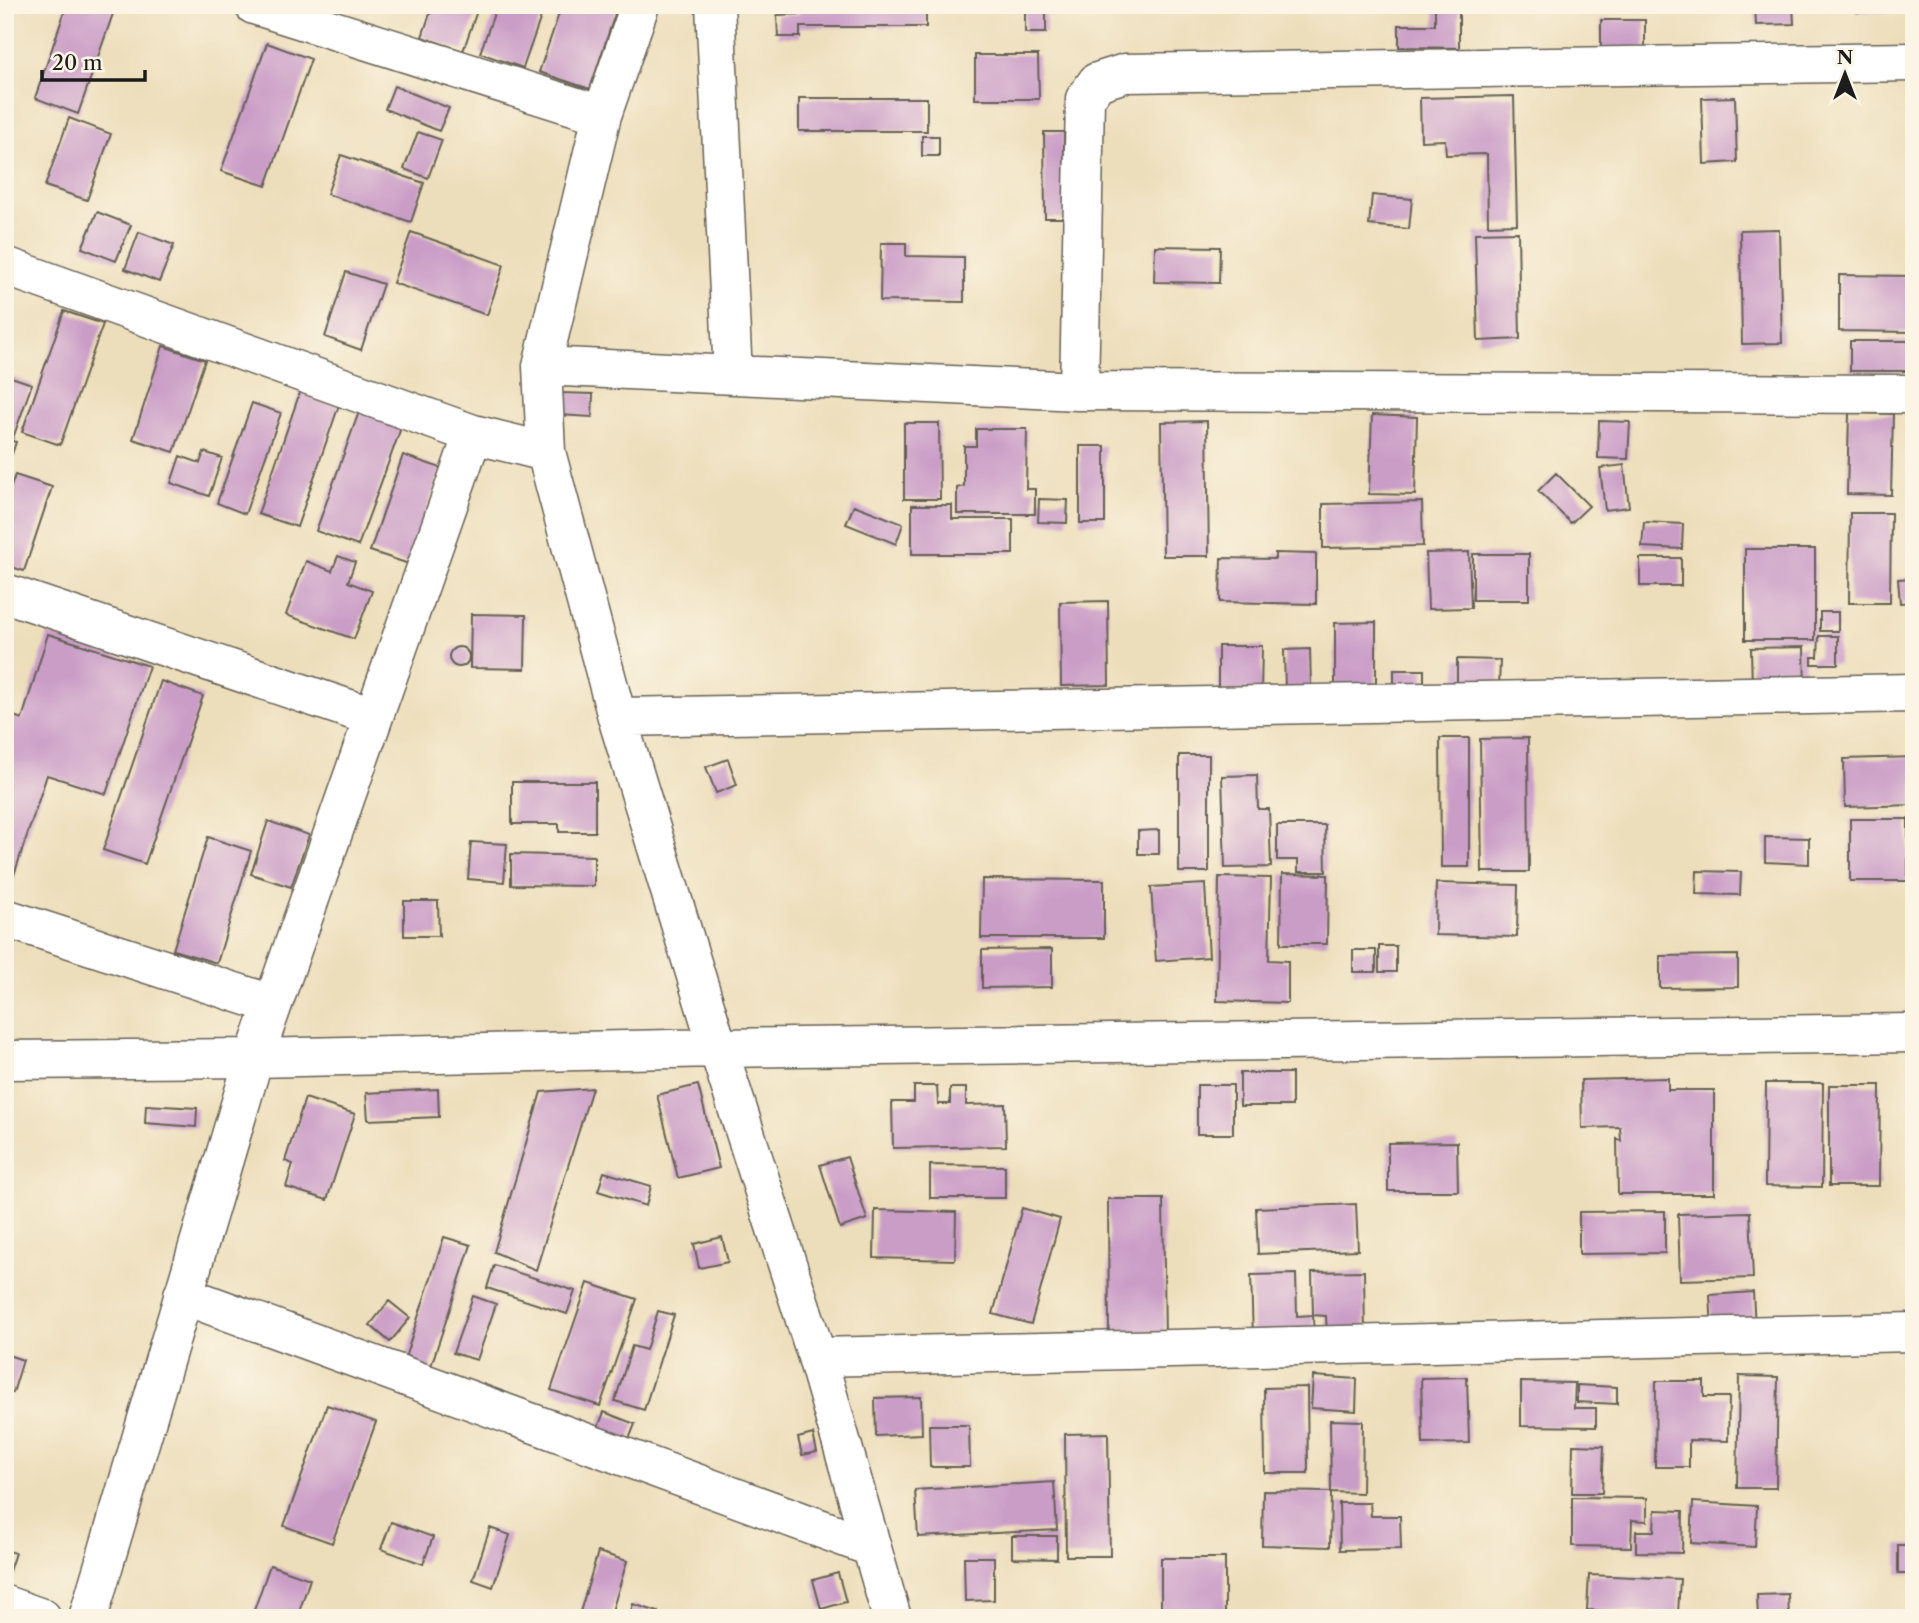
<svg xmlns="http://www.w3.org/2000/svg" width="1919" height="1623" viewBox="0 0 1919 1623" font-family="'Libre Caslon Text',serif">
	<style>
		.building { fill: #ca9dc7 }
		.lines { fill: none; stroke-linecap: round; stroke-linejoin: round }
		.minor-casing { stroke: #656054; stroke-width: 41 }
		.minor { stroke: #fff; stroke-width: 38 }
	</style>
	<rect width="100%" height="100%" fill="#fcf5e5"/>
	<filter id="ink" filterUnits="userSpaceOnUse"><feTurbulence type="fractalNoise" baseFrequency=".0143" numOctaves="2"/><feDisplacementMap in="SourceGraphic" scale="14" xChannelSelector="R" yChannelSelector="G"/><feConvolveMatrix kernelMatrix="1 2 1 2 8 2 1 2 1" color-interpolation-filters="sRGB"/></filter>
	<filter id="wash" filterUnits="userSpaceOnUse"><feTurbulence type="fractalNoise" baseFrequency=".00686" numOctaves="4" result="noise"/><feDisplacementMap in="SourceGraphic" scale="28" xChannelSelector="R" yChannelSelector="G"/><feGaussianBlur stdDeviation="1.57" result="paint"/><feColorMatrix in="noise" values="0 0 0 0 0 0 0 0 0 0 0 0 0 0 0 0 0 1.4 0 .05"/><feComposite in="paint" operator="in"/></filter>
	<g filter="url(#wash)">
		<rect width="100%" height="100%" fill="#eddebb"/>
		<g id="blocks">
			<!-- building -->
			<path class="building" d="M 67,5 L 116,5 L 78,114 L 35,98 Z
				M 433,5 L 479,5 L 463,51 L 422,37 Z
				M 497,5 L 545,5 L 523,68 L 480,53 Z
				M 562,5 L 618,5 L 590,89 L 539,72 Z
				M 799,5 L 926,5 L 926,27 L 800,27 L 800,37 L 778,37 L 777,15 L 799,14 Z
				M 1025,5 L 1046,5 L 1046,33 L 1025,33 Z
				M 1435,5 L 1459,5 L 1459,48 L 1399,47 L 1399,25 L 1435,25 Z
				M 1755,5 L 1793,5 L 1794,24 L 1756,25 Z
				M 1857,5 L 1887,5 L 1887,12 L 1856,12 Z
				M 1601,20 L 1645,20 L 1645,48 L 1601,48 Z
				M 267,43 L 311,59 L 266,186 L 221,171 Z
				M 975,55 L 1038,55 L 1039,99 L 975,99 Z
				M 394,86 L 449,108 L 439,131 L 385,109 Z
				M 1514,96 L 1517,224 L 1488,225 L 1487,154 L 1446,155 L 1445,140 L 1421,141 L 1420,98 Z
				M 1735,97 L 1737,162 L 1704,164 L 1702,98 Z
				M 799,98 L 927,98 L 927,131 L 799,131 Z
				M 69,118 L 111,134 L 87,200 L 45,186 Z
				M 418,132 L 442,140 L 428,178 L 404,169 Z
				M 1044,132 L 1064,132 L 1065,218 L 1045,218 Z
				M 922,136 L 939,136 L 939,156 L 922,156 Z
				M 341,155 L 424,183 L 411,222 L 327,194 Z
				M 1372,195 L 1412,199 L 1409,229 L 1369,225 Z
				M 97,212 L 131,225 L 116,261 L 82,248 Z
				M 1779,229 L 1782,343 L 1742,344 L 1740,230 Z
				M 139,232 L 174,245 L 159,282 L 125,269 Z
				M 411,232 L 504,265 L 487,315 L 393,283 Z
				M 1518,232 L 1520,339 L 1478,341 L 1475,233 Z
				M 881,243 L 906,243 L 906,256 L 964,257 L 964,302 L 880,301 Z
				M 1155,246 L 1220,247 L 1219,283 L 1154,282 Z
				M 346,272 L 383,284 L 361,350 L 325,337 Z
				M 1839,275 L 1914,276 L 1914,332 L 1839,331 Z
				M 64,311 L 103,324 L 60,445 L 22,432 Z
				M 1850,341 L 1914,341 L 1914,371 L 1850,371 Z
				M 163,346 L 205,360 L 174,452 L 133,439 Z
				M 5,375 L 32,384 L 13,438 L 5,435 Z
				M 300,392 L 339,405 L 297,527 L 258,514 Z
				M 560,393 L 593,394 L 592,417 L 559,415 Z
				M 252,403 L 281,413 L 245,514 L 217,503 Z
				M 360,409 L 402,425 L 358,546 L 316,531 Z
				M 1849,413 L 1893,414 L 1891,495 L 1847,494 Z
				M 1372,415 L 1417,417 L 1415,495 L 1369,494 Z
				M 1207,421 L 1209,556 L 1163,556 L 1161,422 Z
				M 1599,421 L 1630,422 L 1628,459 L 1598,458 Z
				M 904,423 L 939,423 L 940,499 L 904,499 Z
				M 976,429 L 1027,429 L 1026,489 L 1035,489 L 1035,514 L 957,514 L 957,488 L 964,486 L 964,446 L 976,446 Z
				M 5,439 L 16,442 L 6,472 L 5,472 Z
				M 1080,446 L 1105,446 L 1105,523 L 1080,523 Z
				M 204,452 L 222,458 L 209,496 L 171,483 L 180,456 L 200,463 Z
				M 403,455 L 441,468 L 409,564 L 370,551 Z
				M 1624,465 L 1629,507 L 1605,510 L 1600,468 Z
				M 1556,473 L 1589,506 L 1571,523 L 1538,491 Z
				M 15,475 L 52,487 L 24,571 L 5,565 L 5,504 Z
				M 1039,499 L 1068,500 L 1067,523 L 1038,522 Z
				M 1422,502 L 1423,546 L 1323,548 L 1323,504 Z
				M 854,505 L 903,524 L 896,544 L 846,524 Z
				M 912,505 L 952,505 L 952,519 L 1013,519 L 1013,554 L 912,554 Z
				M 1850,513 L 1891,513 L 1890,603 L 1849,603 Z
				M 1644,522 L 1683,524 L 1682,549 L 1642,547 Z
				M 1745,549 L 1815,549 L 1815,640 L 1745,640 Z
				M 1469,552 L 1471,608 L 1428,609 L 1426,553 Z
				M 1275,553 L 1316,554 L 1316,604 L 1220,602 L 1221,558 L 1275,559 Z
				M 1473,554 L 1529,554 L 1529,600 L 1473,600 Z
				M 338,556 L 355,562 L 348,582 L 372,591 L 354,639 L 286,615 L 306,561 L 332,571 Z
				M 1640,558 L 1681,558 L 1681,586 L 1640,586 Z
				M 1914,578 L 1914,602 L 1900,603 L 1898,579 Z
				M 1108,601 L 1109,685 L 1061,686 L 1060,602 Z
				M 1820,612 L 1838,612 L 1838,631 L 1820,631 Z
				M 471,614 L 526,615 L 525,669 L 470,668 Z
				M 1376,622 L 1376,687 L 1335,687 L 1335,623 Z
				M 48,634 L 149,666 L 106,794 L 47,775 L 11,884 L 5,882 L 5,713 L 22,719 Z
				M 1819,636 L 1838,636 L 1838,664 L 1812,664 L 1812,657 L 1818,657 Z
				M 1218,646 L 1262,646 L 1261,694 L 1218,693 Z
				M449 657a10 10 0 1 1 20 0a10 10 0 1 1-20 0Z
				M 1804,647 L 1805,687 L 1752,687 L 1751,648 Z
				M 1310,649 L 1311,689 L 1285,689 L 1284,650 Z
				M 1457,659 L 1500,660 L 1499,687 L 1457,686 Z
				M 1394,670 L 1424,670 L 1424,687 L 1394,687 Z
				M 161,681 L 203,696 L 145,864 L 103,850 Z
				M 1440,738 L 1469,738 L 1469,867 L 1441,867 Z
				M 1528,738 L 1529,872 L 1482,872 L 1480,739 Z
				M 1179,755 L 1209,755 L 1209,872 L 1179,872 Z
				M 1914,757 L 1914,805 L 1845,807 L 1844,759 Z
				M 728,759 L 737,785 L 716,793 L 706,767 Z
				M 1257,775 L 1258,809 L 1269,809 L 1271,867 L 1225,868 L 1222,776 Z
				M 512,782 L 595,782 L 595,832 L 559,832 L 559,824 L 512,824 Z
				M 1850,819 L 1908,819 L 1908,881 L 1850,881 Z
				M 268,821 L 309,835 L 291,887 L 251,874 Z
				M 1277,825 L 1325,825 L 1326,872 L 1298,872 L 1298,860 L 1277,860 Z
				M 1159,830 L 1159,854 L 1138,854 L 1138,831 Z
				M 208,837 L 251,851 L 217,963 L 173,950 Z
				M 1765,837 L 1809,838 L 1809,864 L 1765,862 Z
				M 471,842 L 507,844 L 504,882 L 468,879 Z
				M 511,854 L 594,856 L 594,886 L 511,885 Z
				M 1697,871 L 1741,872 L 1740,895 L 1696,894 Z
				M 1282,874 L 1328,875 L 1327,944 L 1281,944 Z
				M 1219,877 L 1271,878 L 1269,960 L 1288,961 L 1288,1003 L 1217,1001 Z
				M 982,879 L 1104,880 L 1104,938 L 981,938 Z
				M 1436,883 L 1518,885 L 1517,937 L 1435,935 Z
				M 1205,884 L 1209,957 L 1156,961 L 1151,887 Z
				M 404,901 L 438,901 L 439,936 L 404,936 Z
				M 1379,946 L 1396,946 L 1396,972 L 1379,972 Z
				M 1052,949 L 1052,987 L 982,988 L 982,950 Z
				M 1353,950 L 1376,950 L 1376,972 L 1353,972 Z
				M 1738,955 L 1738,987 L 1660,988 L 1660,956 Z
				M 1240,1073 L 1292,1073 L 1292,1106 L 1240,1106 Z
				M 1668,1078 L 1668,1090 L 1714,1090 L 1714,1194 L 1618,1194 L 1617,1139 L 1621,1141 L 1620,1127 L 1582,1128 L 1581,1080 Z
				M 1766,1083 L 1823,1083 L 1822,1187 L 1765,1186 Z
				M 698,1085 L 719,1168 L 678,1178 L 657,1095 Z
				M 1197,1085 L 1233,1085 L 1233,1134 L 1197,1134 Z
				M 1829,1085 L 1880,1085 L 1879,1186 L 1829,1186 Z
				M 914,1086 L 937,1086 L 938,1104 L 950,1104 L 950,1088 L 966,1088 L 966,1105 L 1005,1104 L 1006,1146 L 893,1148 L 892,1102 L 914,1102 Z
				M 592,1088 L 536,1270 L 494,1252 L 541,1092 Z
				M 438,1089 L 439,1117 L 368,1120 L 366,1093 Z
				M 305,1098 L 355,1114 L 327,1200 L 286,1187 L 293,1164 L 285,1161 Z
				M 146,1105 L 197,1108 L 196,1127 L 145,1123 Z
				M 1457,1142 L 1458,1191 L 1388,1191 L 1388,1143 Z
				M 847,1157 L 867,1219 L 840,1228 L 820,1165 Z
				M 930,1165 L 1005,1166 L 1005,1198 L 930,1198 Z
				M 604,1172 L 651,1186 L 646,1206 L 598,1191 Z
				M 1108,1199 L 1163,1199 L 1165,1339 L 1109,1340 Z
				M 1356,1204 L 1358,1250 L 1258,1254 L 1256,1208 Z
				M 1022,1208 L 1060,1219 L 1031,1324 L 993,1314 Z
				M 875,1210 L 956,1212 L 955,1260 L 874,1258 Z
				M 1665,1211 L 1665,1253 L 1579,1254 L 1579,1212 Z
				M 1750,1212 L 1753,1278 L 1680,1280 L 1678,1214 Z
				M 444,1237 L 471,1245 L 428,1375 L 402,1367 Z
				M 722,1237 L 728,1262 L 699,1268 L 694,1244 Z
				M 494,1265 L 575,1291 L 567,1314 L 487,1288 Z
				M 1364,1271 L 1365,1336 L 1327,1336 L 1326,1316 L 1313,1315 L 1314,1337 L 1253,1338 L 1251,1275 L 1296,1274 L 1297,1316 L 1313,1315 L 1312,1272 Z
				M 588,1283 L 637,1299 L 600,1406 L 551,1390 Z
				M 1753,1292 L 1755,1328 L 1712,1330 L 1710,1295 Z
				M 473,1296 L 496,1304 L 477,1360 L 453,1353 Z
				M 389,1301 L 410,1318 L 390,1342 L 370,1325 Z
				M 658,1311 L 674,1315 L 644,1410 L 615,1401 L 632,1346 L 646,1350 Z
				M 5,1354 L 23,1360 L 13,1393 L 5,1390 Z
				M 1313,1376 L 1357,1379 L 1356,1411 L 1311,1408 Z
				M 1739,1376 L 1778,1377 L 1776,1488 L 1737,1488 Z
				M 1467,1377 L 1469,1443 L 1423,1444 L 1421,1378 Z
				M 1656,1381 L 1704,1381 L 1704,1397 L 1729,1397 L 1728,1441 L 1689,1440 L 1689,1467 L 1655,1467 Z
				M 1521,1382 L 1575,1383 L 1574,1408 L 1596,1408 L 1596,1427 L 1521,1426 Z
				M 1577,1385 L 1617,1387 L 1617,1404 L 1577,1402 Z
				M 1307,1387 L 1308,1473 L 1265,1473 L 1264,1388 Z
				M 921,1397 L 922,1434 L 876,1436 L 875,1398 Z
				M 327,1405 L 376,1422 L 332,1543 L 284,1526 Z
				M 604,1412 L 635,1424 L 627,1444 L 596,1433 Z
				M 1330,1420 L 1363,1421 L 1362,1493 L 1331,1492 Z
				M 929,1425 L 969,1425 L 970,1467 L 930,1467 Z
				M 1108,1433 L 1110,1556 L 1066,1556 L 1065,1434 Z
				M 813,1434 L 817,1452 L 802,1455 L 798,1438 Z
				M 1573,1445 L 1604,1446 L 1602,1493 L 1572,1493 Z
				M 1054,1482 L 1057,1530 L 918,1537 L 915,1490 Z
				M 1263,1491 L 1331,1492 L 1330,1547 L 1262,1545 Z
				M 1572,1497 L 1647,1498 L 1647,1521 L 1632,1520 L 1631,1547 L 1572,1546 Z
				M 1693,1502 L 1757,1506 L 1755,1547 L 1691,1543 Z
				M 1339,1503 L 1370,1503 L 1371,1516 L 1400,1516 L 1401,1549 L 1340,1550 Z
				M 1655,1510 L 1683,1511 L 1682,1553 L 1636,1552 L 1636,1531 L 1654,1531 Z
				M 391,1522 L 433,1537 L 423,1564 L 381,1549 Z
				M 490,1528 L 510,1535 L 493,1587 L 473,1580 Z
				M 1012,1536 L 1057,1536 L 1057,1559 L 1012,1558 Z
				M 1898,1545 L 1914,1545 L 1914,1574 L 1898,1574 Z
				M 5,1550 L 15,1553 L 8,1574 L 5,1573 Z
				M 598,1552 L 627,1561 L 610,1618 L 598,1618 L 580,1612 Z
				M 964,1557 L 994,1557 L 994,1600 L 965,1601 Z
				M 1161,1558 L 1225,1558 L 1225,1618 L 1161,1618 Z
				M 270,1565 L 310,1579 L 297,1618 L 268,1618 L 253,1613 Z
				M 838,1573 L 846,1602 L 821,1609 L 813,1580 Z
				M 1589,1575 L 1680,1579 L 1678,1614 L 1587,1610 Z
				M 1788,1594 L 1789,1618 L 1758,1618 L 1757,1595 Z
				M 633,1604 L 658,1612 L 656,1618 L 629,1618 Z"/>
		</g>
	</g>
	<g filter="url(#ink)">
		<use href="#blocks" fill-opacity="0" stroke="#656054" stroke-width="2"/>
		<g class="lines">
			<defs>
				<path id="minor" d="M 254,5 L 602,115
					M 640,5 L 602,115 L 542,366 L 546,452 L 617,717 L 718,1048 L 817,1357 L 892,1618
					M 715,5 L 733,375
					M 5,266 L 473,434 L 546,452
					M 542,366 L 1079,391 L 1914,394
					M 1079,391 L 1085,99 L 1097,82 L 1125,73 L 1914,62
					M 5,593 L 373,717
					M 617,717 L 1914,693
					M 5,918 L 272,1004
					M 5,1060 L 254,1058 L 718,1048 L 1914,1033
					M 183,1295 L 871,1547
					M 817,1357 L 1914,1332
					M 5,1605 L 42,1618
					M 88,1618 L 254,1058 L 473,434"/>
			</defs>
			<!-- minor casing -->
			<use href="#minor" class="minor-casing"/>
			<!-- minor -->
			<use href="#minor" class="minor"/>
		</g>
	</g>
	<!-- margin -->
	<rect width="1919" height="1623" fill="none" stroke="#fcf5e5" stroke-width="28"/>
	<!-- north arrow -->
	<g transform="translate(1845 74)" stroke="#fcf5e5" stroke-width="5" paint-order="stroke">
	<path d="M0-5L12 26L0 18L-12 26Z" fill="#1c1c1c"/>
	<text y="-10" font-size="19" font-weight="bold" text-anchor="middle" fill="#1c1c1c">N</text>
	</g>
	<!-- scale -->
	<path d="M42 70v10h103v-10" fill="none" stroke="#1c1c1c" stroke-width="3.5"/>
	<text x="52" y="70" font-size="21" fill="#1c1c1c" stroke="#fcf5e5" stroke-width="5" paint-order="stroke">20 m</text>
</svg>
